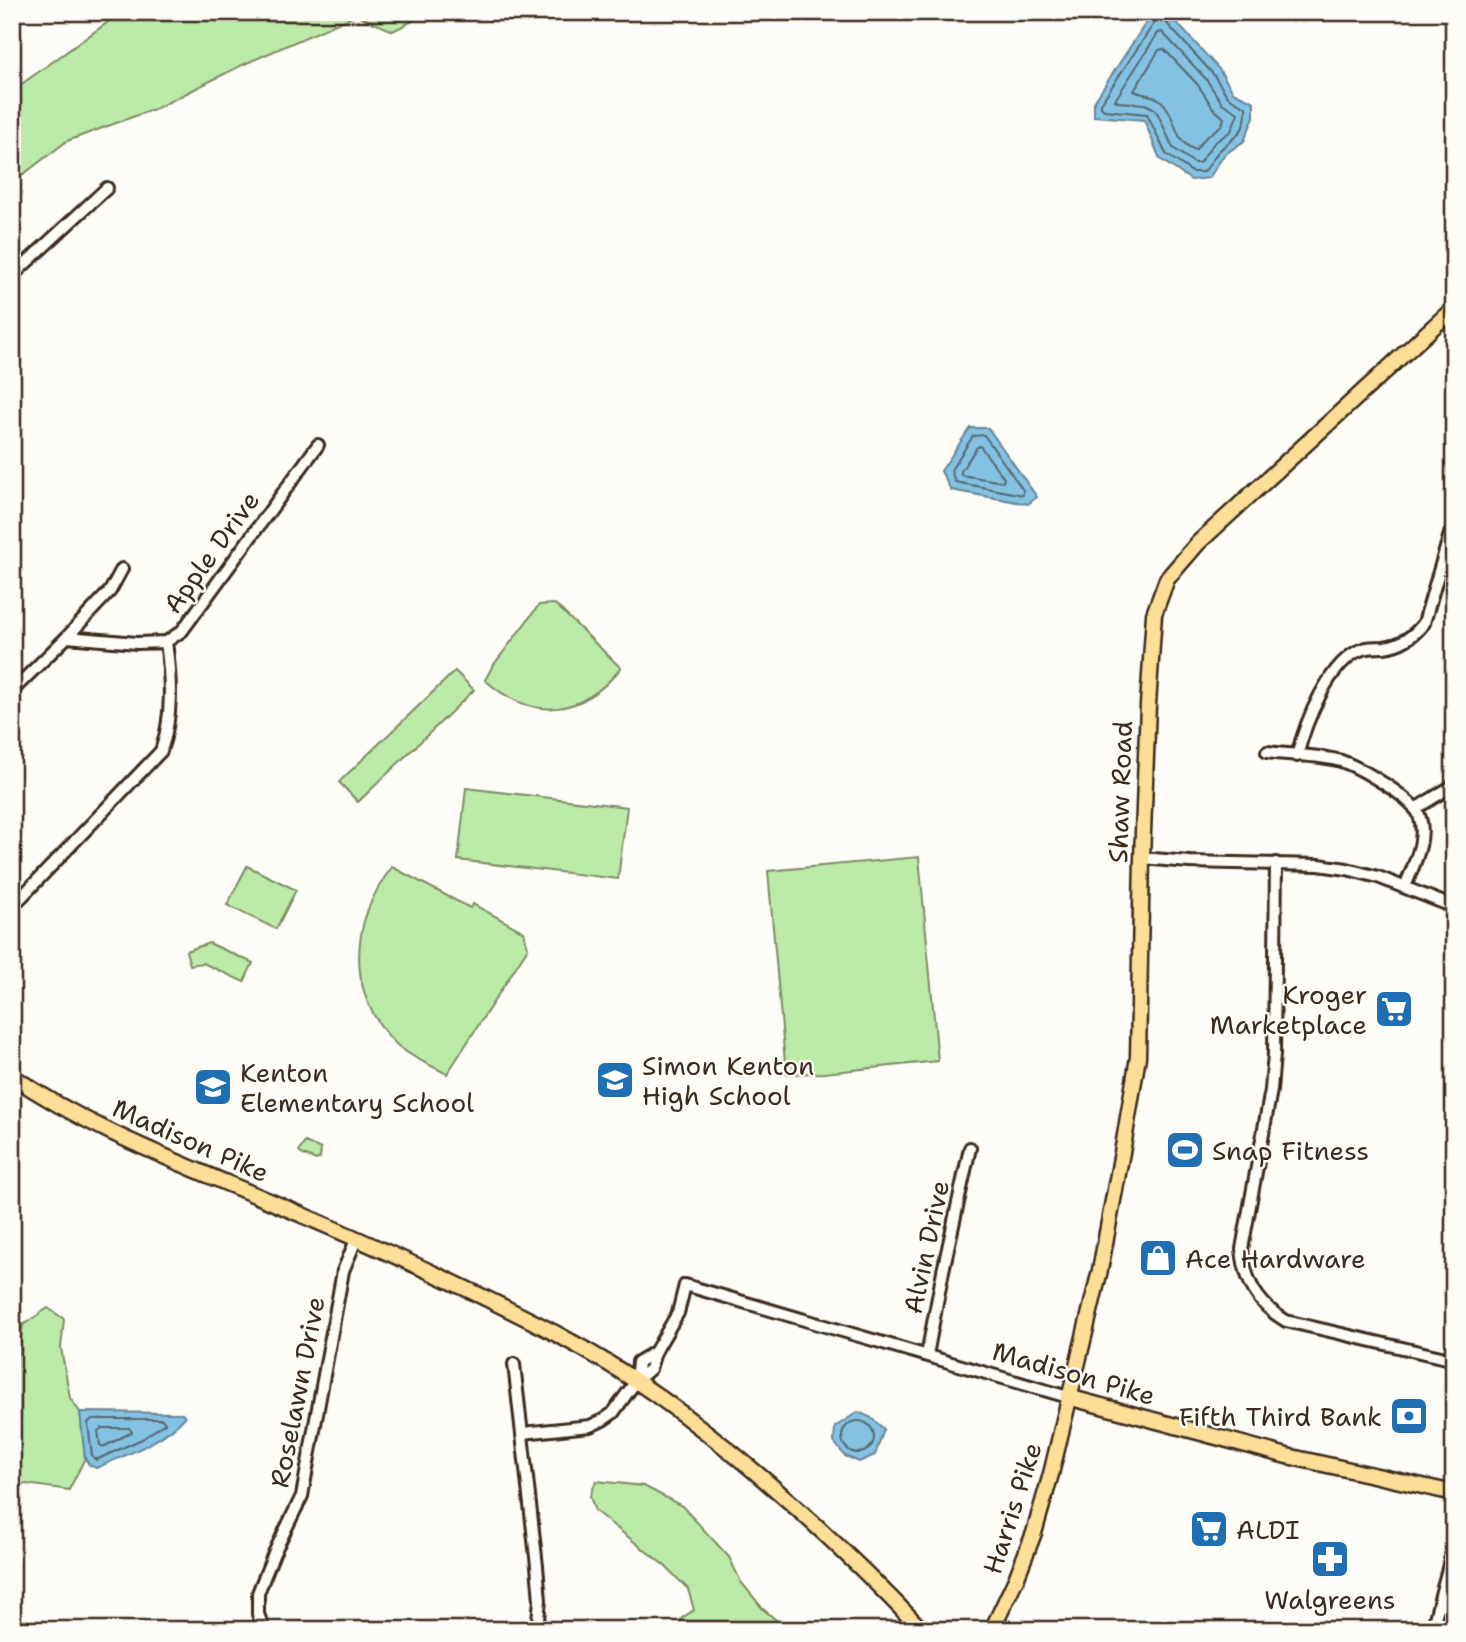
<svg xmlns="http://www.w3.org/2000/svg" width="1466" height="1642" viewBox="0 0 1466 1642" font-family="'Shantell Sans',sans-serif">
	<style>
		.green { fill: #bceaa8; stroke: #7c8a63; stroke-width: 2 }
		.water { fill: #84c2e4; stroke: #678595; stroke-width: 2 }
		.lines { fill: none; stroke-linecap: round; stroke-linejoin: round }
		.shore { stroke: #58676d; stroke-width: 2 }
		.minor-casing { stroke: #3b2a1e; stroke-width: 16 }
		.major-casing { stroke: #3b2a1e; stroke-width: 19 }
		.minor { stroke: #fdfcf7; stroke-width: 10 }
		.major { stroke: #fcde96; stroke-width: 14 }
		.labels { text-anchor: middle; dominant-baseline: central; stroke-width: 5; stroke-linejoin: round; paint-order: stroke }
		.street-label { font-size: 26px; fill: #3b2a1e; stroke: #fdfcf7 }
		.poi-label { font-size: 26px; fill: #3b2a1e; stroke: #fdfcf7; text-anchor: start }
	</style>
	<rect width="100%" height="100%" fill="#fdfcf7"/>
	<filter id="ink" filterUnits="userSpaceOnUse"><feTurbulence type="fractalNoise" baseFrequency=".0143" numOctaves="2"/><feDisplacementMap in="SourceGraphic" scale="14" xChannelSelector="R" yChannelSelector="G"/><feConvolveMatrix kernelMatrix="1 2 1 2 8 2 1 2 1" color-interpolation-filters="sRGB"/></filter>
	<g filter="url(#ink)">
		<!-- green -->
		<path class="green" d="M 132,12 L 430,12 L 393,31 L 356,15 L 240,66 L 157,108 L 67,141 L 12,183 L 12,91 L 111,20 Z
			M 555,604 L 621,668 C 582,716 534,723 485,680 L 492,667 L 539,605 Z
			M 455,671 L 474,690 L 358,802 L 339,782 Z
			M 466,788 L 627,807 L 618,879 L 458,860 Z
			M 919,857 L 938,1061 L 824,1073 L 786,1074 L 768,871 Z
			M 247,866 L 296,890 L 276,929 L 227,905 Z
			M 392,867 L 470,908 L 473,904 L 524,932 L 528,948 L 447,1074 C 430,1065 410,1057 396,1044 C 345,992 350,922 392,867 Z
			M 209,943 L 253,963 L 244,982 L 203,963 L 190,965 L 186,951 Z
			M 305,1142 L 321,1149 L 320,1158 L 316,1160 L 301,1154 L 299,1151 Z
			M 48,1308 L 64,1319 L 61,1348 L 70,1398 L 80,1412 L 85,1458 L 69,1490 L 26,1484 L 12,1486 C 12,1430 11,1380 23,1325 Z
			M 596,1481 L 644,1486 L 682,1506 L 729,1557 L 741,1582 L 763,1609 L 782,1625 L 793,1630 L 676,1630 L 682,1618 L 694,1610 L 688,1589 L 665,1566 L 595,1511 L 590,1496 Z"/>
		<!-- water -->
		<path class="water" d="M 1153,12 L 1167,12 L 1219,69 L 1233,92 L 1254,102 L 1254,117 L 1244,141 L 1224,155 L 1209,178 L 1191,180 L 1160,159 L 1144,120 L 1094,116 L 1094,102 Z
			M 970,428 L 988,428 L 1037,497 L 1028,504 L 951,490 L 941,471 Z
			M 80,1412 L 182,1413 L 185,1417 C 163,1442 125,1455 96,1468 L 89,1465 L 85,1458 Z
			M 858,1412 L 870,1417 L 884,1429 L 875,1455 L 859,1462 L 845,1456 L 834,1442 L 835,1427 Z"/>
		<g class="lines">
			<!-- shore -->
			<path class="shore" d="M 1161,17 L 1213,74 L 1228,97 L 1246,107 C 1247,131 1237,135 1221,149 C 1214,155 1210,165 1204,172 L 1192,172 L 1166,154 L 1147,114 L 1104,110 L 1101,107 L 1101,103 L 1157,19 Z
				M 1162,32 L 1206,79 L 1222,103 L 1238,113 L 1231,131 L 1214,143 L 1199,163 L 1194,163 L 1173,148 L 1158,114 L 1153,108 L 1145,104 L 1118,102 L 1115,100 L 1158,33 Z
				M 1164,49 L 1198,85 L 1213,108 L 1224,118 L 1222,125 L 1207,136 L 1195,150 C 1171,140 1178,115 1160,100 C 1152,94 1142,95 1134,91 L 1159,50 Z
				M 984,435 L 1023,490 L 1023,495 L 955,482 L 951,470 L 973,436 Z
				M 980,446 L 1004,478 L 1003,482 L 961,475 L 961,471 L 977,447 Z
				M 92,1419 L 162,1419 L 165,1423 L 142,1439 L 96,1460 L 92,1456 L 88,1423 Z
				M842 1437a16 16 0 1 1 32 0a16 16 0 1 1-32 0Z
				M 102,1428 L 129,1428 L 132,1432 L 103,1447 L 100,1445 L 98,1431 Z"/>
			<defs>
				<path id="minor" d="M 12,276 L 107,188
					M 67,637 L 110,591 L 122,569
					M 12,691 L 67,637 L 137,643 L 166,642 L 182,631 L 318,445
					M 1267,752 C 1288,755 1322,755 1341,761 C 1359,767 1413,798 1419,815 C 1428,839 1413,866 1405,887
					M 1297,756 C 1305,724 1329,660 1363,649 C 1369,647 1378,647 1384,647 C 1401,645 1414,636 1424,623 L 1450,534 L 1454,529
					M 1415,809 L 1454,785
					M 1142,858 L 1189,862 L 1319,865 L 1347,869 L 1378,877 L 1454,907
					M 1276,863 L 1274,1054 L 1271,1090 L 1242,1249 C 1245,1281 1257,1304 1286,1321 L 1454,1360
					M 12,907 L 161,751 C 173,716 171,678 166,642
					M 927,1355 L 943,1271 L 970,1148
					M 514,1364 L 537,1566 L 540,1600 L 537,1630
					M 636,1381 L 638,1362 L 655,1352
					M 523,1433 L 590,1426 L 603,1420 L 613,1413 L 636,1381 L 650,1369 L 655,1352 L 678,1313 L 685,1285 L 1068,1397
					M 264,1630 L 258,1614 L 258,1593 L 274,1553 L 302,1496 L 343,1271 L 356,1240
					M 1432,1630 L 1454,1545"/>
				<path id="major" d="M 12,1076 C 78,1121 151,1151 224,1182 C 301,1214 377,1247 452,1282 C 521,1315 592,1349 655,1394 C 752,1463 840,1544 922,1630
					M 1068,1397 L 1287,1456 L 1454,1493
					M 992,1630 L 1016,1579 L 1034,1533 L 1051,1474 L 1100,1270 L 1123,1147 L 1138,1057 L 1142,858 L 1148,705 L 1154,614 L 1167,579 L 1198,543 L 1454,308"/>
			</defs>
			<!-- minor casing -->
			<use href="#minor" class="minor-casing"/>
			<!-- major casing -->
			<use href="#major" class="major-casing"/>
			<!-- minor -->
			<use href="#minor" class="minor"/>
			<!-- major -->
			<use href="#major" class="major"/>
		</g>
	</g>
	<!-- icons -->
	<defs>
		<symbol id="supermarket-square" viewBox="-11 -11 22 22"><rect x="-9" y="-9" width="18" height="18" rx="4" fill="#1f6fb2" stroke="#fdfcf7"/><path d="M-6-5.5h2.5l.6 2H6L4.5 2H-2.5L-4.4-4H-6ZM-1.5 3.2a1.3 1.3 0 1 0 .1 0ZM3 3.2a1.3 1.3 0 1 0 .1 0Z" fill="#fff"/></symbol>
		<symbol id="school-square" viewBox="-11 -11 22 22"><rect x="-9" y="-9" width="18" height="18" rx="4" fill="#1f6fb2" stroke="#fdfcf7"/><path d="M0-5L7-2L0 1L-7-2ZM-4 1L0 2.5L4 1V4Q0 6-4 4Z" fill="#fff"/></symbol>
		<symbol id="stadium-square" viewBox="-11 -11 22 22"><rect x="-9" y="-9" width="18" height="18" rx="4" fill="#1f6fb2" stroke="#fdfcf7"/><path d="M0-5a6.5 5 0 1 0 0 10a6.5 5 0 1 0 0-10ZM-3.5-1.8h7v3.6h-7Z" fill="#fff"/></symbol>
		<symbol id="shop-square" viewBox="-11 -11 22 22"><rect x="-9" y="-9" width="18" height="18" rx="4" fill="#1f6fb2" stroke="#fdfcf7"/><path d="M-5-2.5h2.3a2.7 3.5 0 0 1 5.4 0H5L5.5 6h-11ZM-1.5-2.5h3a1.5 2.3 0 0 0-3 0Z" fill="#fff"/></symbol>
		<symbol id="bank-square" viewBox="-11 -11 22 22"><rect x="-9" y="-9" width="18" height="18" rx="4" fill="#1f6fb2" stroke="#fdfcf7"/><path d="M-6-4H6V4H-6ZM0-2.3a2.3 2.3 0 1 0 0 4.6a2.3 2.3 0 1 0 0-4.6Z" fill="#fff"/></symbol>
		<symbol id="pharmacy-square" viewBox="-11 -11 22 22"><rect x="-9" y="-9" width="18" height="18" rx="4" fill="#1f6fb2" stroke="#fdfcf7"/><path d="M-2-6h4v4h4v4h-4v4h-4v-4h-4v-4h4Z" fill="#fff"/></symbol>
	</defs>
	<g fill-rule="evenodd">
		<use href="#supermarket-square" x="1372" y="987" width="44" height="44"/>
		<use href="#school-square" x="593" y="1058" width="44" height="44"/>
		<use href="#school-square" x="191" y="1065" width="44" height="44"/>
		<use href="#stadium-square" x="1163" y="1128" width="44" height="44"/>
		<use href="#shop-square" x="1136" y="1236" width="44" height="44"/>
		<use href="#bank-square" x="1387" y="1394" width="44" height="44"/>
		<use href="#supermarket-square" x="1187" y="1507" width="44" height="44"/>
		<use href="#pharmacy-square" x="1308" y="1537" width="44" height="44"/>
	</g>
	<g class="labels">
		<!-- street labels -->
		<g class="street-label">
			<text transform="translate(211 552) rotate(-54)">Apple Drive</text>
			<text transform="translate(1120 792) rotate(-88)">Shaw Road</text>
			<text transform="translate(191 1140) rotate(24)">Madison Pike</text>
			<text transform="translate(926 1247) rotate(-78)">Alvin Drive</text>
			<text transform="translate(1074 1373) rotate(16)">Madison Pike</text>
			<text transform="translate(297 1392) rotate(-79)">Roselawn Drive</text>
			<text transform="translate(1012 1508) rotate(-72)">Harris Pike</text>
		</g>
		<!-- poi labels -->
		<g class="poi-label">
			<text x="1367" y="994" text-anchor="end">Kroger<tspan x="1367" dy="30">Marketplace</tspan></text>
			<text x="642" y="1065">Simon Kenton<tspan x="642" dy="30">High School</tspan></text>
			<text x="240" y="1072">Kenton<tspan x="240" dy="30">Elementary School</tspan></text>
			<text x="1212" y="1150">Snap Fitness</text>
			<text x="1185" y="1258">Ace Hardware</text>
			<text x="1382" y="1416" text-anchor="end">Fifth Third Bank</text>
			<text x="1236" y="1529">ALDI</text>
			<text x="1330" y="1599" text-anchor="middle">Walgreens</text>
		</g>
	</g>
	<!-- margin -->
	<rect width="1466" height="1642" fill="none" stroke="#fdfcf7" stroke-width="42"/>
	<rect x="21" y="21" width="1424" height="1600" fill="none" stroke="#3b2a1e" stroke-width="2.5" filter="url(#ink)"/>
</svg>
